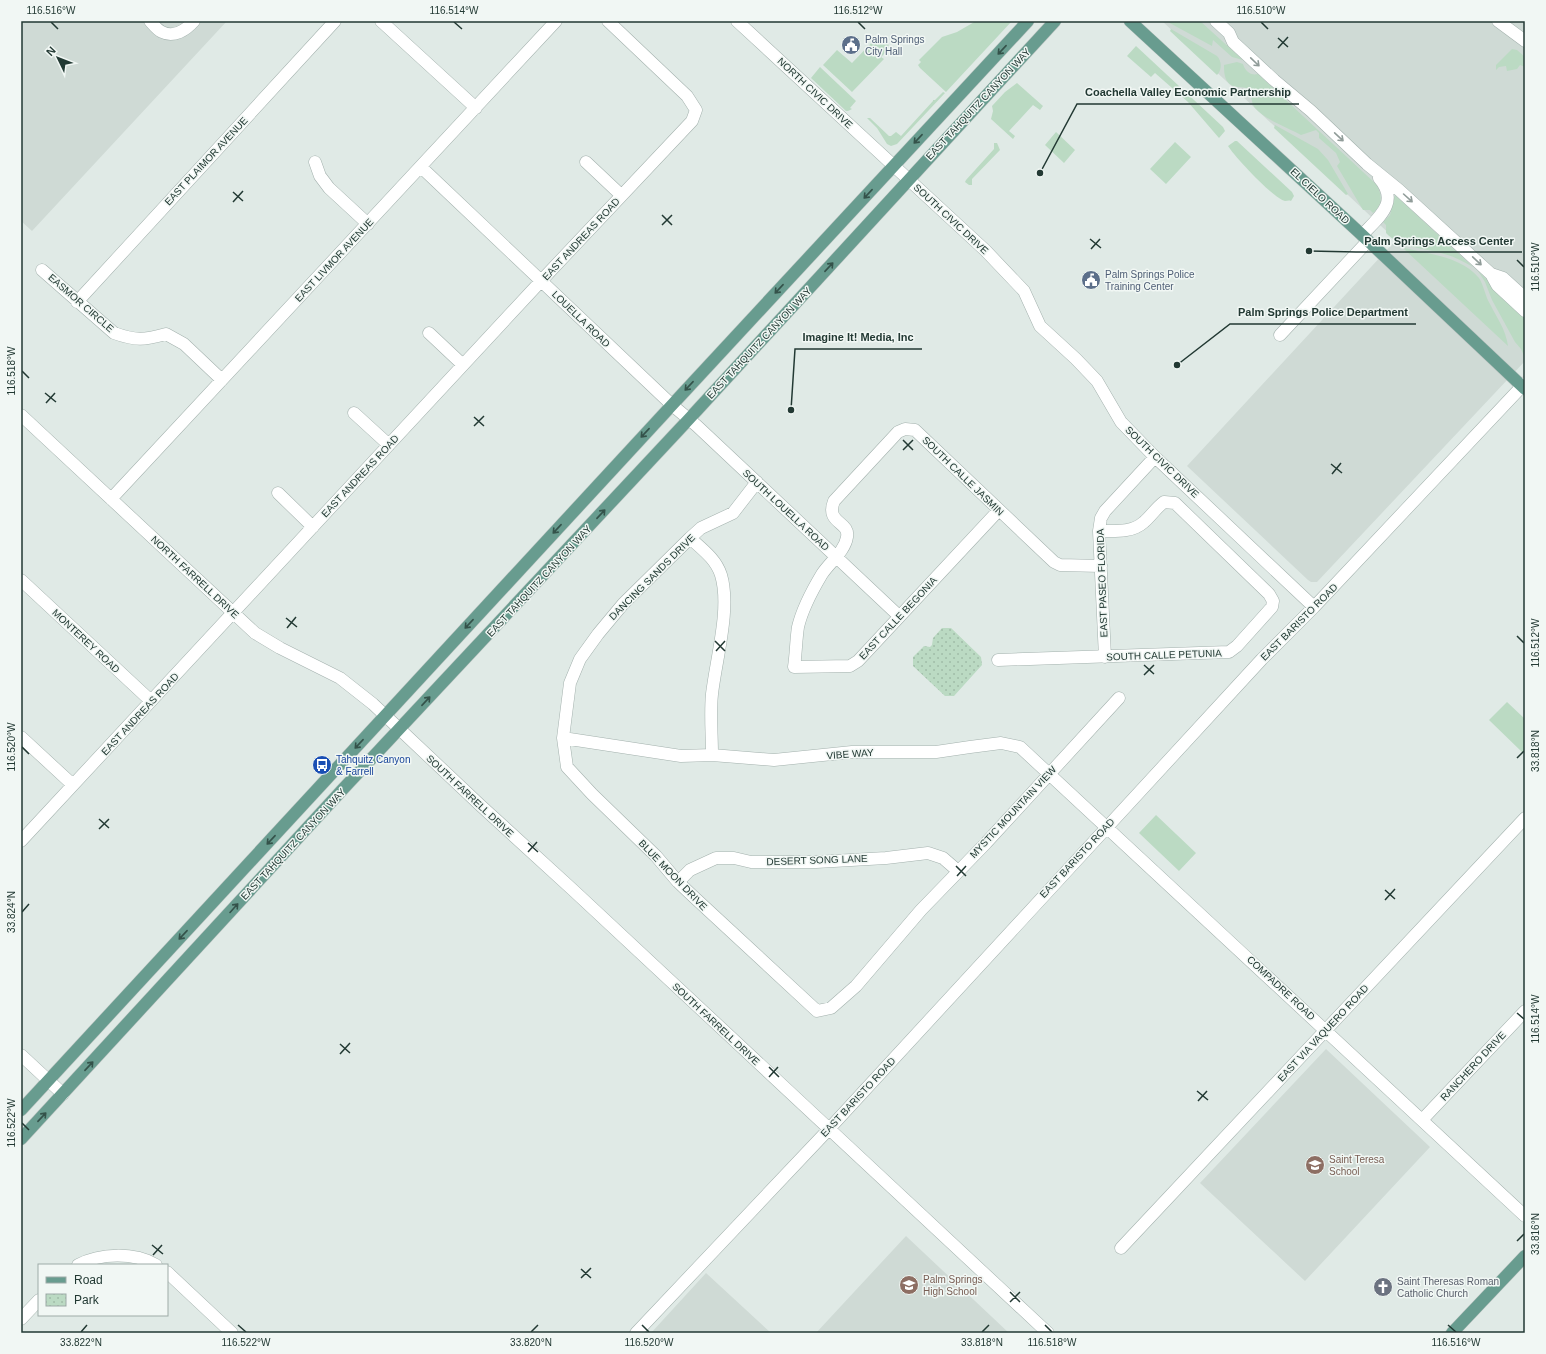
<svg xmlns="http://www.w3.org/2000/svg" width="1546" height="1354" viewBox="0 0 1546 1354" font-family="Helvetica,sans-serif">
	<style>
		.built { fill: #cfdad5 }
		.green { fill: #bbdac3 }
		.park { fill: url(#park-dots) }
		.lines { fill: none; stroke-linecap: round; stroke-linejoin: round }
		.minor-casing { stroke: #a3b1ad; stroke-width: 13 }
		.major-casing { stroke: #bdc4c2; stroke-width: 13 }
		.minor { stroke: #fff; stroke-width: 12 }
		.major { stroke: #689c8f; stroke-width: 12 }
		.oneway { stroke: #34524a }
		.oneway2 { stroke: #909c99 }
		.ticks { fill: none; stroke: #223933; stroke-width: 1.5 }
		.labels { text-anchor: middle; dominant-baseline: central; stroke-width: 3; stroke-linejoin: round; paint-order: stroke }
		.service-label { font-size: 10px; fill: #4e5e75; stroke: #f1f7f4; text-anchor: start }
		.street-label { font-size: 10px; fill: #223933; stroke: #f1f7f4 }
		.transit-label { font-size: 10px; fill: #164399; stroke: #f1f7f4; text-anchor: start }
		.education-label { font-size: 10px; fill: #785e54; stroke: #f1f7f4; text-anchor: start }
		.worship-label { font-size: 10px; fill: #5b616d; stroke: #f1f7f4; text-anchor: start }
		.leader { fill: none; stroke: #223933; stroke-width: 1.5 }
		.callout-dot { fill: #223933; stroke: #f1f7f4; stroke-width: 1.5 }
		.callout-label { font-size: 11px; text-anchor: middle; font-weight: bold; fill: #223933; stroke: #f1f7f4; stroke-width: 3; stroke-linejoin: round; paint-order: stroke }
		.neatline { fill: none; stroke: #223933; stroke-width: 1.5 }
		.ticks-label { font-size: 10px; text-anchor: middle; fill: #223933 }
	</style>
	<defs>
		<pattern id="park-dots" width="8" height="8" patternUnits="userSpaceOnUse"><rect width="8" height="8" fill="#bbdac3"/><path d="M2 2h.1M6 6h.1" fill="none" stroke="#a0bca8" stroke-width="1.8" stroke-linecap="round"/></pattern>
	</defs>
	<rect width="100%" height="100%" fill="#e0eae6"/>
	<!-- built -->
	<path class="built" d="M 21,21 L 227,21 L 32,231 L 21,221 Z
		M 1162,21 L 1525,21 L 1525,361 L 1317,582 L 1311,582 L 1308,580 L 1187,466 L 1396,240 Z
		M 1326,1049 L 1430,1147 L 1305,1281 L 1200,1183 Z
		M 906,1236 L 1009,1333 L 816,1333 Z
		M 706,1273 L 771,1333 L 651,1333 Z"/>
	<!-- green -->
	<path class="green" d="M 976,21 L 1012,21 L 946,92 L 920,68 L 918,65 L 921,62 L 919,60 L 942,37 L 957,32 Z
		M 1166,21 L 1200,21 L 1243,60 L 1232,57 L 1213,40 L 1212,46 Z
		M 1171,29 L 1217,56 C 1222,61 1222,70 1217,75 L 1170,31 Z
		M 878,36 L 889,45 L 885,49 L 887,51 L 881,57 L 884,59 L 852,92 L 823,65 L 837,50 L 852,63 Z
		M 1136,46 L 1223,127 L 1225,131 L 1219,138 L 1188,102 L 1155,73 L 1151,77 L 1127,56 Z
		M 1512,49 L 1517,50 L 1525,57 L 1525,67 L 1520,65 L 1517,69 L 1507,71 L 1506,66 L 1499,67 L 1496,70 L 1496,65 Z
		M 1237,62 L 1243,64 C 1245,71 1251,76 1258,74 L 1377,185 C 1382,195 1383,206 1373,213 L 1370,210 L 1363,210 L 1337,166 L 1340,162 L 1336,153 L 1319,138 L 1319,133 L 1316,130 L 1301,135 C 1288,128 1264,119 1255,108 C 1250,102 1253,93 1246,88 C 1243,87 1240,87 1237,87 C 1225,85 1224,75 1224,65 Z
		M 820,67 L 856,101 L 850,108 L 852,109 L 848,111 L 846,111 L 811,78 Z
		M 1017,83 L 1043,106 L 1040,110 L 1033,105 L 1009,131 L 1015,136 L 1013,139 L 991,119 L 993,111 L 992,106 L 1005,92 Z
		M 943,92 L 945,93 L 897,144 L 891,146 L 887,144 L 877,128 L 867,118 L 870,118 L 889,136 L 891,136 L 896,132 L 901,136 L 933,101 L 933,100 L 935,100 Z
		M 1275,125 L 1318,149 L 1328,160 L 1348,194 L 1346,195 L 1274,128 Z
		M 1056,132 L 1075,150 L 1064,163 L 1045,145 Z
		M 1235,141 L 1237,141 L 1292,192 L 1294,196 L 1291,201 C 1289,200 1287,201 1285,201 C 1274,199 1234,156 1228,146 Z
		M 1175,142 L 1191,157 L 1166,184 L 1150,169 Z
		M 994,143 L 997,143 L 1000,150 L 972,179 L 972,185 L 969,185 L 965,182 L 966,180 L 994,149 Z
		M 1395,195 L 1473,267 C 1463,261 1453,256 1441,253 C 1423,248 1399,247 1386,233 L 1386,225 L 1383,222 L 1390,215 Z
		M 1405,248 C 1429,254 1462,257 1479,278 C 1484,286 1485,296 1490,304 C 1497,318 1506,330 1508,346 L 1404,249 Z
		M 1478,271 L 1525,316 L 1525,358 L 1521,349 L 1515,342 L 1492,300 L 1485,282 Z
		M 1507,702 L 1525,719 L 1525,751 L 1523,753 L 1489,720 Z
		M 1156,815 L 1196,853 L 1179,871 L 1139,833 Z"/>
	<!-- park -->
	<path class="park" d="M 942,628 L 951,628 L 981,657 L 982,665 L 954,696 L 945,696 L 913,666 L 913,657 L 924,646 L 930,647 L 932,645 L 933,638 Z"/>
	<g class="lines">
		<defs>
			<path id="minor" d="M 150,21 C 153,24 157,30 162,32 C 174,38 186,30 194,21
				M 381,21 L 476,108
				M 737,21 L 986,251 L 1024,291 L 1040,326 L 1076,359 L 1097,381 L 1121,422 L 1155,457 L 1314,607
				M 1216,21 L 1229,33 L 1233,42 L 1274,80 L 1311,111 L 1367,164 L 1399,190 L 1491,274 L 1497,285 L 1525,311
				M 1498,21 L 1525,41
				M 315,162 L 320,176 L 329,188 L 368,224
				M 586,162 L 621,195
				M 421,167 L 672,405 L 697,426 L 899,616
				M 1362,235 C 1379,217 1400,202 1379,178
				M 42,270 L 114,333 C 136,341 144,340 166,334 L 184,344 L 222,380
				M 1491,274 L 1503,278 L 1525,298
				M 77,302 L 335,21
				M 429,333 L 463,365
				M 1280,335 L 1368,241
				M 354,413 L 389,445
				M 21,415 L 255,633 L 280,648 L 340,678 L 373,704 L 480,805 L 573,890 L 1048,1333
				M 757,482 L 733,513 L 701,528 L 690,538 L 623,604 L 598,634 L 580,659 L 570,683 L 563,738 L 567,767 L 592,794 L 656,856 L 678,882 L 696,899 L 817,1011 L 831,1008 L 856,986 L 921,910 L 986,843 L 1119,698
				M 278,493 L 313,527
				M 111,499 L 556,21
				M 999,510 L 858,661 L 850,666 L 794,667 C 796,654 796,640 798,627 C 802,610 813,589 822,574 C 830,562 845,551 847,537 C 850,521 825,524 834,501 L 898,432 L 905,429 L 915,430 L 1054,562 L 1060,565 L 1101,566
				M 690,538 C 702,549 716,559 721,575 C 731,608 716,659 712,694 C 710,713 712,735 712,755
				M 21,580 L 151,701
				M 1105,657 L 1099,531 L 1101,518 L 1105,511 L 1155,457
				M 998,660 L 1229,652 L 1237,646 L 1272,607 L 1273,601 L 1269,594 L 1175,503 L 1164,502 C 1156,508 1151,516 1144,522 C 1132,533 1115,531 1099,531
				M 21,737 L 73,785
				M 563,738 L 681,756 L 712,755 L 774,760 L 852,752 L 936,752 L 970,747 L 1001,743 L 1020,747 L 1525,1216
				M 21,841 L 541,281 L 692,121 L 696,110 L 687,96 L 608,21
				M 678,882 L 690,870 L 716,858 L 734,858 L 751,862 L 816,862 L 886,858 L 928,853 L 943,858 L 958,871
				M 21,1055 L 63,1094
				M 1422,1120 L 1525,1011
				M 1121,1248 L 1525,818
				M 78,1265 C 100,1253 134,1252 156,1265
				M 167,1272 L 232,1333
				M 21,1319 L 39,1300
				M 636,1333 L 829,1129 L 1262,659 L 1314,607 L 1525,383"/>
			<path id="major" d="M 1130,21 L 1362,235 L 1525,389
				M 21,1110 L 672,405 L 1028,21
				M 21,1139 L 343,789 L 689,419 L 1055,21
				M 1452,1333 L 1525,1256"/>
		</defs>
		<!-- minor casing -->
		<use href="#minor" class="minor-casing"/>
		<!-- major casing -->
		<use href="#major" class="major-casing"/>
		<!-- minor -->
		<use href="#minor" class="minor"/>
		<!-- major -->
		<use href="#major" class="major"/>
	</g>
	<!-- one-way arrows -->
	<defs><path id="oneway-shaft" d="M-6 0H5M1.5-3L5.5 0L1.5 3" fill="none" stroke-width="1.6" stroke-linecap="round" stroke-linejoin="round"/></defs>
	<g class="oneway">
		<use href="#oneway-shaft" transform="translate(1002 50) rotate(133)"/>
		<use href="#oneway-shaft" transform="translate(918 139) rotate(133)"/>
		<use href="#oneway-shaft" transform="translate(868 194) rotate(133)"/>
		<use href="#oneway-shaft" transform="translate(829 267) rotate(-47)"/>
		<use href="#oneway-shaft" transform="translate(779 289) rotate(133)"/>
		<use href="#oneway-shaft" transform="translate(689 386) rotate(133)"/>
		<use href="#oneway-shaft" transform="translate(645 433) rotate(133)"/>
		<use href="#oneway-shaft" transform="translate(601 514) rotate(-47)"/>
		<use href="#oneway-shaft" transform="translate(557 529) rotate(133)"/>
		<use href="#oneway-shaft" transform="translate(469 624) rotate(133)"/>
		<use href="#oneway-shaft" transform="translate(426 701) rotate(-47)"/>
		<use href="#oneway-shaft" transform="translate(359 744) rotate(133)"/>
		<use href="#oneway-shaft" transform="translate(271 840) rotate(133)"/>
		<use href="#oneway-shaft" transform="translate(234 908) rotate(-48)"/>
		<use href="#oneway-shaft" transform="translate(183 935) rotate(133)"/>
		<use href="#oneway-shaft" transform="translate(89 1066) rotate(-47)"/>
		<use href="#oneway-shaft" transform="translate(42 1117) rotate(-47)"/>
	</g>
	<g class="oneway2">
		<use href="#oneway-shaft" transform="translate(1255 62) rotate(44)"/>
		<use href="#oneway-shaft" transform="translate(1339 137) rotate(43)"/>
		<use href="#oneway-shaft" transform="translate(1408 198) rotate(42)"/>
		<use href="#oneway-shaft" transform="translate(1477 261) rotate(43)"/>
	</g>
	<!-- ticks -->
	<path class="ticks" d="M 51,22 L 58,29M 454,22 L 462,29M 858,22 L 865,29M 1261,22 L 1268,29M 1278,38 L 1288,47M 1278,48 L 1288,37M 233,192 L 243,201M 233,202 L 243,191M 662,215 L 672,225M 662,225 L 672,215M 1090,239 L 1101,248M 1091,249 L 1100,239M 1517,260 L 1524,267M 22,371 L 29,378M 45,393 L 56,402M 46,403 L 55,393M 474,417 L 484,426M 474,426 L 484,416M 903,440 L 913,450M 903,450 L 913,440M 1331,464 L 1342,473M 1332,474 L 1341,463M 286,618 L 297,627M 287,628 L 296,617M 1517,636 L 1524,643M 715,641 L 725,651M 716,651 L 725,641M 1144,665 L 1154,674M 1144,675 L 1154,665M 22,747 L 29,754M 1517,758 L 1524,751M 99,819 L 109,828M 99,829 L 109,819M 528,843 L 538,852M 528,852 L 537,842M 956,866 L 966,876M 957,876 L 966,866M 1385,890 L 1395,899M 1385,900 L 1395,889M 22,912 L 29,904M 1517,1013 L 1524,1019M 340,1044 L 350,1053M 340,1054 L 350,1043M 769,1067 L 779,1077M 769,1077 L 778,1067M 1197,1091 L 1208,1100M 1198,1101 L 1207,1091M 22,1123 L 29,1130M 1517,1241 L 1524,1234M 152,1245 L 163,1254M 153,1255 L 162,1245M 581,1269 L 591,1278M 581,1278 L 591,1268M 1010,1292 L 1020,1302M 1010,1302 L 1020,1292M 238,1325 L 246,1332M 642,1325 L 649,1332M 1045,1325 L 1052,1332M 1448,1325 L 1456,1332M 81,1332 L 87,1325M 531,1332 L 538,1325M 982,1332 L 989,1325"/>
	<!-- icons -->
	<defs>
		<symbol id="civic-disc" viewBox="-11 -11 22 22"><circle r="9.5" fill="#5c6f8a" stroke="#f1f7f4"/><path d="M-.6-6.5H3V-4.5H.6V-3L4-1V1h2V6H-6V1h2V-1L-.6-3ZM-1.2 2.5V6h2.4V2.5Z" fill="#fff"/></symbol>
		<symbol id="bus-disc" viewBox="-11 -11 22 22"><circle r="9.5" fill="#1a4fb4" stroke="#f1f7f4"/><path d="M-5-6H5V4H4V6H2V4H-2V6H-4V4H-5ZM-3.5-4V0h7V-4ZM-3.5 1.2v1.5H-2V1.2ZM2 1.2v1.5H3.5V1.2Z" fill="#fff"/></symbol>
		<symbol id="school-disc" viewBox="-11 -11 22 22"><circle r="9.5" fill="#8d6e63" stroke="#f1f7f4"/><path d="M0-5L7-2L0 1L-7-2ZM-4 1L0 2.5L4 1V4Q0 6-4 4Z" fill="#fff"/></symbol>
		<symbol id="church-disc" viewBox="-11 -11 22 22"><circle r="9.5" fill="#6b7280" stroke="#f1f7f4"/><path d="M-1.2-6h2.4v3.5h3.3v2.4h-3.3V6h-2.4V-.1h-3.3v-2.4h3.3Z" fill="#fff"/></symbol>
	</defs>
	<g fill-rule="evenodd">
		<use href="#civic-disc" x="840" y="34" width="22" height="22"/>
		<use href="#civic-disc" x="1080" y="269" width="22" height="22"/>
		<use href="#bus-disc" x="311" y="754" width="22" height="22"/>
		<use href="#school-disc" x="1304" y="1154" width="22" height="22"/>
		<use href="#school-disc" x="898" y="1274" width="22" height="22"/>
		<use href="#church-disc" x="1372" y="1276" width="22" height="22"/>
	</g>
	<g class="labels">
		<!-- service labels -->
		<g class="service-label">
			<text x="865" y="39">Palm Springs<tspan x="865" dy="12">City Hall</tspan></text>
			<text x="1105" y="274">Palm Springs Police<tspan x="1105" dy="12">Training Center</tspan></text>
		</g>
		<!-- street labels -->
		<g class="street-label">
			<text transform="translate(815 93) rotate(43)">NORTH CIVIC DRIVE</text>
			<text transform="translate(978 104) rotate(-47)">EAST TAHQUITZ CANYON WAY</text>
			<text transform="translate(206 161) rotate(-47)">EAST PLAIMOR AVENUE</text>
			<text transform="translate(1320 196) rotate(43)">EL CIELO ROAD</text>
			<text transform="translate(951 219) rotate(43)">SOUTH CIVIC DRIVE</text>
			<text transform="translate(581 239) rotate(-47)">EAST ANDREAS ROAD</text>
			<text transform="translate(334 260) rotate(-47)">EAST LIVMOR AVENUE</text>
			<text transform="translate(81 303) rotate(41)">EASMOR CIRCLE</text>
			<text transform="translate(581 319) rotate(44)">LOUELLA ROAD</text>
			<text transform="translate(759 343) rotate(-47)">EAST TAHQUITZ CANYON WAY</text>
			<text transform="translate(1162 462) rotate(44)">SOUTH CIVIC DRIVE</text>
			<text transform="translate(360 476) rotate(-47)">EAST ANDREAS ROAD</text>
			<text transform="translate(963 476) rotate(44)">SOUTH CALLE JASMIN</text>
			<text transform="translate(786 510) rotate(43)">SOUTH LOUELLA ROAD</text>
			<text transform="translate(195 577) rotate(43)">NORTH FARRELL DRIVE</text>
			<text transform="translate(652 577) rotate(-45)">DANCING SANDS DRIVE</text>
			<text transform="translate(539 581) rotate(-47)">EAST TAHQUITZ CANYON WAY</text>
			<text transform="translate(1102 583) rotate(-92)">EAST PASEO FLORIDA</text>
			<text transform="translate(898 618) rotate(-47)">EAST CALLE BEGONIA</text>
			<text transform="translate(1299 622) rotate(-45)">EAST BARISTO ROAD</text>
			<text transform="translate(86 641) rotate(43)">MONTEREY ROAD</text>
			<text transform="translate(1164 655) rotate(-2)">SOUTH CALLE PETUNIA</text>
			<text transform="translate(140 714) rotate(-47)">EAST ANDREAS ROAD</text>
			<text transform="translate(850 754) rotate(-4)">VIBE WAY</text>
			<text transform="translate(470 796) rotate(43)">SOUTH FARRELL DRIVE</text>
			<text transform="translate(1013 812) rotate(-47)">MYSTIC MOUNTAIN VIEW</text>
			<text transform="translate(293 844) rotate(-47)">EAST TAHQUITZ CANYON WAY</text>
			<text transform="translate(1077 858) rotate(-47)">EAST BARISTO ROAD</text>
			<text transform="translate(817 860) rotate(-2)">DESERT SONG LANE</text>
			<text transform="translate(673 875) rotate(46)">BLUE MOON DRIVE</text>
			<text transform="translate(1281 988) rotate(43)">COMPADRE ROAD</text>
			<text transform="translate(716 1024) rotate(43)">SOUTH FARRELL DRIVE</text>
			<text transform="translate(1323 1033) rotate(-47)">EAST VIA VAQUERO ROAD</text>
			<text transform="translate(1473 1066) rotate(-47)">RANCHERO DRIVE</text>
			<text transform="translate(858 1097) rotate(-47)">EAST BARISTO ROAD</text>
		</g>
		<!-- transit labels -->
		<g class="transit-label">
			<text x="336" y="759">Tahquitz Canyon<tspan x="336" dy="12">&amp; Farrell</tspan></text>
		</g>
		<!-- education labels -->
		<g class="education-label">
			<text x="1329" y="1159">Saint Teresa<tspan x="1329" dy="12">School</tspan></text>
			<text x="923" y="1279">Palm Springs<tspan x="923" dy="12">High School</tspan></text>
		</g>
		<!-- worship labels -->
		<g class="worship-label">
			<text x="1397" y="1281">Saint Theresas Roman<tspan x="1397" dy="12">Catholic Church</tspan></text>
		</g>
	</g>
	<!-- callouts -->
	<path class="leader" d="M1040 173L1077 104H1299M1309 251L1356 252H1522M1177 365L1230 324H1416M791 410L795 349H922"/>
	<g class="callout-dot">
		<circle cx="1040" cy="173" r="4"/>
		<circle cx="1309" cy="251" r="4"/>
		<circle cx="1177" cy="365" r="4"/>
		<circle cx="791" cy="410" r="4"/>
	</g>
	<g class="callout-label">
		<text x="1188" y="96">Coachella Valley Economic Partnership</text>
		<text x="1439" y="245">Palm Springs Access Center</text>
		<text x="1323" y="316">Palm Springs Police Department</text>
		<text x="858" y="341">Imagine It! Media, Inc</text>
	</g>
	<!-- border -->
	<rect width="1546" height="1354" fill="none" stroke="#f1f7f4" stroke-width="44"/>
	<!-- legend -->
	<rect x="38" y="1264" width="130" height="52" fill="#f1f7f4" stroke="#9eaba7"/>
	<rect x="46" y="1277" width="20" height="6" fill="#689c8f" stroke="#9eaba7"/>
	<text x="74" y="1284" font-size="12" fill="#223933">Road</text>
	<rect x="46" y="1294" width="20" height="12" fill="url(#park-dots)" stroke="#9eaba7"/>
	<text x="74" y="1304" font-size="12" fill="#223933">Park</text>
	<!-- north arrow -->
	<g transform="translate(58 58) rotate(313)" stroke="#f1f7f4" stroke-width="3" paint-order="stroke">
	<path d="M0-3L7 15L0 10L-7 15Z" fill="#223933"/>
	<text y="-6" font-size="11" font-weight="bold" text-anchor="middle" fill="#223933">N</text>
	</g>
	<rect x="22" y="22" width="1502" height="1310" class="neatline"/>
	<g class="ticks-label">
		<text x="51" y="14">116.516°W</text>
		<text x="454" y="14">116.514°W</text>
		<text x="858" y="14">116.512°W</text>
		<text x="1261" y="14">116.510°W</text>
		<text transform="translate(1535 267) rotate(-90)" y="4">116.510°W</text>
		<text transform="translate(11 371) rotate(-90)" y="4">116.518°W</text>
		<text transform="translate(1535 643) rotate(-90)" y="4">116.512°W</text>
		<text transform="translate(11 747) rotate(-90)" y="4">116.520°W</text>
		<text transform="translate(1535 751) rotate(-90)" y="4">33.818°N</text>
		<text transform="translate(11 912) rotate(-90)" y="4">33.824°N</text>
		<text transform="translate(1535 1019) rotate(-90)" y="4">116.514°W</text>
		<text transform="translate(11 1123) rotate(-90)" y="4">116.522°W</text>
		<text transform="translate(1535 1234) rotate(-90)" y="4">33.816°N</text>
		<text x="81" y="1346">33.822°N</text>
		<text x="246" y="1346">116.522°W</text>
		<text x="531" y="1346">33.820°N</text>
		<text x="649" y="1346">116.520°W</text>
		<text x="982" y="1346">33.818°N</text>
		<text x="1052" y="1346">116.518°W</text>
		<text x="1456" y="1346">116.516°W</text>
	</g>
</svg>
